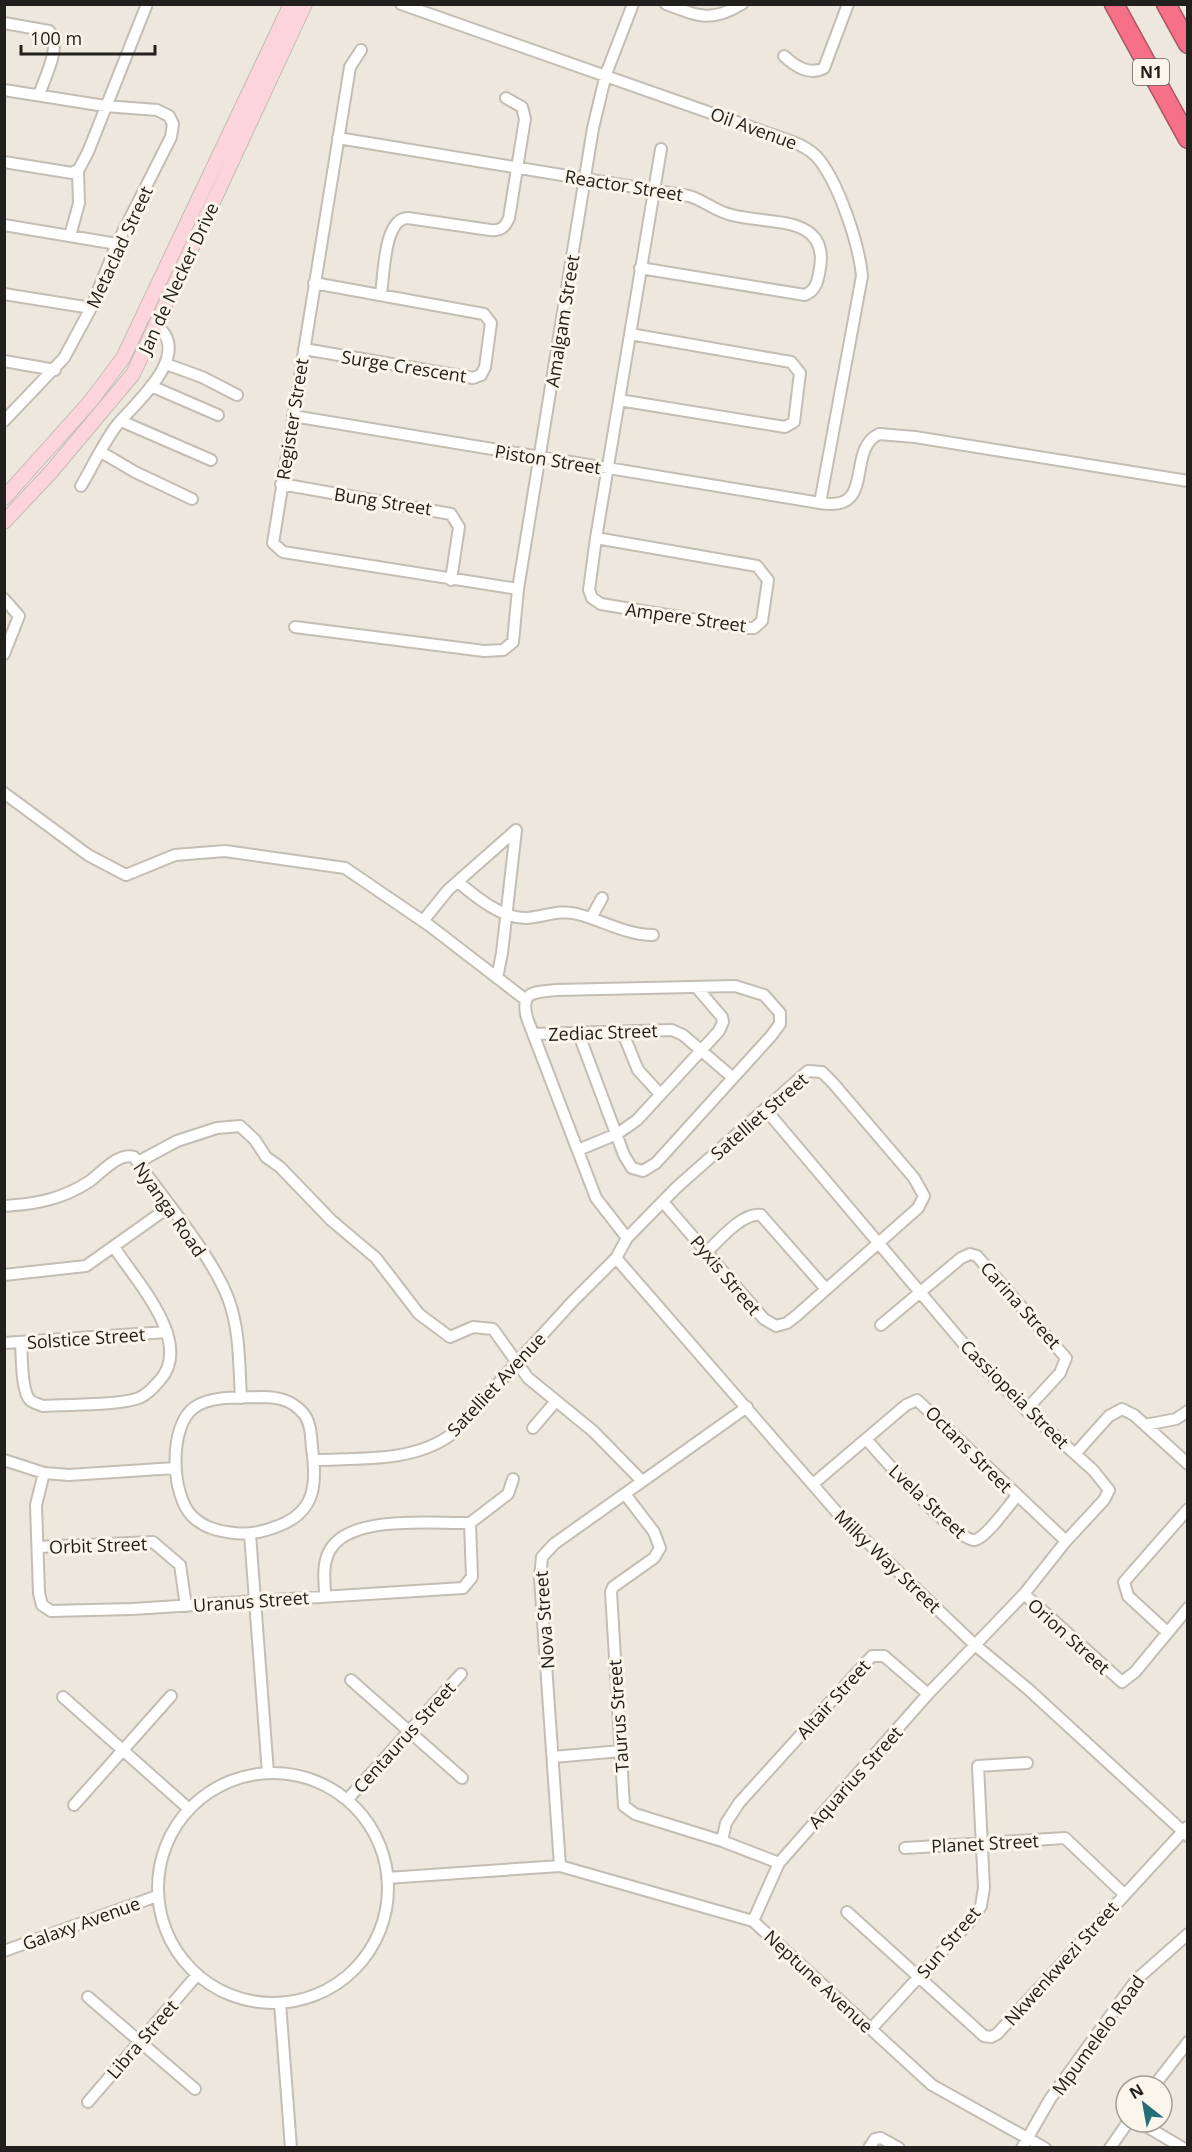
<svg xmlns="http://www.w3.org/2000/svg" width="1192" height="2152" viewBox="0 0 1192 2152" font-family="'Open Sans',sans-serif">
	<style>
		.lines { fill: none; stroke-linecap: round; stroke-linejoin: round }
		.minor-casing { stroke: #c4bdb4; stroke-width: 14 }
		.secondary-casing { stroke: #c4bdb4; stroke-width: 16 }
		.motorway-casing { stroke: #ac5562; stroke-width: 21 }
		.minor { stroke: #fff; stroke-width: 10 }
		.secondary { stroke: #fcd4db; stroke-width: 14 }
		.motorway { stroke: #f67188; stroke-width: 18 }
		.labels { text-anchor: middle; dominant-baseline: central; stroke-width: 6; stroke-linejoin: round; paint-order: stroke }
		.shield { fill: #fbf5eb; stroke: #63605a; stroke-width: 1.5 }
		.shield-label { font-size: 16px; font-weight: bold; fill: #22201c }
		.street-label { font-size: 18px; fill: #22201c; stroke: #fbf5eb }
	</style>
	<rect width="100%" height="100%" fill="#eee7de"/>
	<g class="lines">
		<defs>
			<path id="minor" d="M 666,4 C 698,16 710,23 742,4
				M 4,23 L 49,31 C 63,44 44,79 39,95
				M 361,50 L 350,67 L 273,543 L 283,552 L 518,589
				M 784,56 C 795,66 809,76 824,68 L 848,4
				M 4,90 L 105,106 L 157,110 L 169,116 L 173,124 L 171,137 L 117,244 L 91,308 L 64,358 L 4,421
				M 338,138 L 689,196 C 704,200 716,212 732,215 C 768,225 829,214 820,268 C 818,279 817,290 805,295 L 640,268
				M 4,162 L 72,173 L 79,169 L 88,152 L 147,4
				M 4,225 L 117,244
				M 70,236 L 79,203 L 78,171
				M 4,294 L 91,308
				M 381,294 C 384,274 384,218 408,218 L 490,230 C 500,231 505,228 509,218 L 525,119 L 522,107 L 506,98
				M 304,349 L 473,378 L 481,375 L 485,367 L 491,323 L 484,314 L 314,283
				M 4,361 L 55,370
				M 166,364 L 202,377 L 237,395
				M 151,386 L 218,415
				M 619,400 L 785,427 L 794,422 L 800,373 L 791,362 L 630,334
				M 293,416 L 820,503 L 862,276 C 859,244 838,180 816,156 C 809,149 801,145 793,142 L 401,4
				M 121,421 L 211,460
				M 101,452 L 135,472 L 192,499
				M 281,484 L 451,514 L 459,527 L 451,580
				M 81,486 C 93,466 103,443 117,425 C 136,402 194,354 156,325
				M 820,503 C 877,513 845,450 879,434 L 915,437 L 1188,481
				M 596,538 L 757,566 L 768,580 L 762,621 L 754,628 L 745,628 L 601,604 L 592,598 L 589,590 L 596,538 L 661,149
				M 4,599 L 19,616 L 4,654
				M 295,627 L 484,651 L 503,650 L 513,642 L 518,589 L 593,128 L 606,74 L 633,4
				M 4,793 L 88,855 L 126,875 L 175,855 L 225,851 L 345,868 L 430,926 L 526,1000
				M 458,882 C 476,897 502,919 527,918 C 544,917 560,909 577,914 C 602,920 626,935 653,935
				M 591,918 L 602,898
				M 423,921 L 448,890 L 516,830
				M 497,978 L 502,953 L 516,830
				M 622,1031 L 638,1070 L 660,1094
				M 578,1032 L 624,1155 L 632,1168 L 643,1171 L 656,1163 L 771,1036 L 780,1024 L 780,1013 L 764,995 L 735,986 L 556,990 C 534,992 520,991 527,1018 L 596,1198 L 627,1238
				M 533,1034 L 672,1030 L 683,1035 L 732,1077
				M 578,1150 L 617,1134 L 637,1120 L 719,1031 L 723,1022 L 722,1017 L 697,988
				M 138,1162 L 177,1141 L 217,1128 L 240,1126 L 255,1140 L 266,1157 L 280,1167 L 331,1220 L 376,1258 L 419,1314 L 450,1337 L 473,1327 L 493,1329 L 528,1378 L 593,1431 L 642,1481
				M 4,1206 C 37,1204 63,1199 90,1181 C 102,1172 119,1152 134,1157 C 162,1197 211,1254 228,1298 C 240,1329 239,1365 241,1398
				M 708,1251 C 720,1239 743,1212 761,1215 L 826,1289
				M 616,1258 L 841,1517 L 975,1645 L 1028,1689 L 1188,1836
				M 4,1275 L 86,1266 L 169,1207
				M 881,1325 L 961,1258 L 970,1254 L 977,1256 L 1066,1358 L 1060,1373 L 1026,1410
				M 21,1342 C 22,1355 21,1391 30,1400 C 33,1403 39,1404 43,1406 C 69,1404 116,1406 139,1398 C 148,1394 154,1387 160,1380 C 194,1342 135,1280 114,1247
				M 4,1343 L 167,1332
				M 262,1397 C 278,1397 292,1400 303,1413 C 311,1422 311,1436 312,1448 C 317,1483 316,1512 278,1526 C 263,1532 249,1535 234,1533 C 218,1531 204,1528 192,1516 C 171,1495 168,1425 195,1407 C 212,1395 242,1398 262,1397 Z
				M 1145,1425 L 1176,1419 L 1188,1411
				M 533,1428 L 556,1401
				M 866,1439 C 880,1455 959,1544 975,1540 C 987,1537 1008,1506 1017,1496
				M 1075,1454 L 1109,1416 L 1122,1409 L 1134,1415 L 1188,1464
				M 4,1460 L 44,1473 L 69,1475 L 175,1468
				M 314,1460 C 359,1458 413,1463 452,1434 L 573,1301 L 616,1258 L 627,1238 L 677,1187 L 808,1071 L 822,1072 L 833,1083 L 914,1178 L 924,1196 L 918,1208 L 796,1316 L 787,1323 L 776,1326 L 764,1319 L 663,1202
				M 44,1473 L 36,1505 L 39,1593 L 42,1605 L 51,1611 L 132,1609 L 463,1588 L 472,1577 L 470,1523
				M 813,1484 L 906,1405 L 917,1400 L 1066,1541
				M 625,1494 L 654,1532 L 660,1548 L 654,1558 L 613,1587 L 611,1592 L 624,1806 L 635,1814 L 722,1841 L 779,1863
				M 470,1523 L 508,1494 L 513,1479
				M 250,1534 L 268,1773
				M 38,1547 L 153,1542 L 180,1565 L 186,1606
				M 1024,1594 L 1122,1682 L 1135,1672 L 1188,1608
				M 325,1596 C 325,1583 322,1567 328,1554 C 345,1513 433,1524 470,1523
				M 1166,1631 L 1128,1596 L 1124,1582 L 1188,1509
				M 351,1680 L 462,1778
				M 63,1697 L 189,1809
				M 553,1757 L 621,1751
				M158 1888a115 115 0 1 1 230 0a115 115 0 1 1-230 0Z
				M 347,1800 L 461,1674
				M 74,1805 L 171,1696
				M 722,1841 L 726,1823 L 739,1803 L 872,1656 L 884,1656 L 928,1694
				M 905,1848 L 1065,1838 L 1124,1894
				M 560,1866 L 540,1578 L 542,1557 L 554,1544 L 747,1407
				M 387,1878 L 560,1866 L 753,1921 L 932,2085 L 1045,2148
				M 847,1912 L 984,2036 L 991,2037 L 997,2034 L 1187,1827
				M 753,1921 L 779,1863 L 928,1694 L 1024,1594 L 1066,1541 L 1104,1500 L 1109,1490 L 1093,1470 L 1026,1410 L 979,1362 L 766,1110
				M 4,1951 L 157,1896
				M 88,1997 L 195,2089
				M 280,2003 L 291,2148
				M 871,2029 L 971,1920 L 981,1906 L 984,1888 L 978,1766 L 1027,1763
				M 1154,2086 L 1188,2042
				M 88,2102 L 197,1975
				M 1139,2122 L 1183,2148
				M 869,2148 L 875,2139 L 881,2138 L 899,2148
				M 1022,2148 L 1050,2099 L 1137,1979 L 1188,1934
				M 1110,2148 L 1128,2122"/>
			<path id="secondary" d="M 4,498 L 90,402 L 123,358 L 291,4
				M 4,522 L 51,472 L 133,374 L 305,4"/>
			<path id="motorway" d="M 1114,4 L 1188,139
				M 1166,4 L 1188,44"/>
		</defs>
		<!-- minor casing -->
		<use href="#minor" class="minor-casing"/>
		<!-- secondary casing -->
		<use href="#secondary" class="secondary-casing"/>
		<!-- motorway casing -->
		<use href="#motorway" class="motorway-casing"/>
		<!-- minor -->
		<use href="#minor" class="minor"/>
		<!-- secondary -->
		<use href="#secondary" class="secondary"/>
		<!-- motorway -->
		<use href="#motorway" class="motorway"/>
	</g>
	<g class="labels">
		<!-- shield labels -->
		<rect class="shield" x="1133" y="59" width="36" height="26" rx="4.5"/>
		<g class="shield-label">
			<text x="1151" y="72">N1</text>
		</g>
		<!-- street labels -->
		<g class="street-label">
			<text transform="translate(754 128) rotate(20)">Oil Avenue</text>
			<text transform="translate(624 185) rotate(9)">Reactor Street</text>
			<text transform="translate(119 247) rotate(-65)">Metaclad Street</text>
			<text transform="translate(178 278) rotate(-65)">Jan de Necker Drive</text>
			<text transform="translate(562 321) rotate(-81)">Amalgam Street</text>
			<text transform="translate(404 366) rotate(9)">Surge Crescent</text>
			<text transform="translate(292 419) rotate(-81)">Register Street</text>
			<text transform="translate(548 459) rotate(9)">Piston Street</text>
			<text transform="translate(383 501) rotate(9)">Bung Street</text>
			<text transform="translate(686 617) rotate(8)">Ampere Street</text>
			<text transform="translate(603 1032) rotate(-2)">Zediac Street</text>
			<text transform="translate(759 1116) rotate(-41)">Satelliet Street</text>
			<text transform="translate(170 1209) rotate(55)">Nyanga Road</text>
			<text transform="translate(726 1275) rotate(50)">Pyxis Street</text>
			<text transform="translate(1021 1305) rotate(48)">Carina Street</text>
			<text transform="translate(86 1338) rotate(-4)">Solstice Street</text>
			<text transform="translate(496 1384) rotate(-47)">Satelliet Avenue</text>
			<text transform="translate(1015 1394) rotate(45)">Cassiopeia Street</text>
			<text transform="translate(969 1449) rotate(45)">Octans Street</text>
			<text transform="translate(928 1501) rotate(43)">Lvela Street</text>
			<text transform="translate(98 1545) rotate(-2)">Orbit Street</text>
			<text transform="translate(888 1561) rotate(44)">Milky Way Street</text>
			<text transform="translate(251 1601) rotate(-4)">Uranus Street</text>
			<text transform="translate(544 1620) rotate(-94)">Nova Street</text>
			<text transform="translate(1069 1636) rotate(42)">Orion Street</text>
			<text transform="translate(833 1699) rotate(-48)">Altair Street</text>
			<text transform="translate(618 1716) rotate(-94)">Taurus Street</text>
			<text transform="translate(404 1737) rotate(-48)">Centaurus Street</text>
			<text transform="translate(855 1777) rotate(-48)">Aquarius Street</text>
			<text transform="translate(985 1843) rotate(-3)">Planet Street</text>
			<text transform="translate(81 1923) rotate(-20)">Galaxy Avenue</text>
			<text transform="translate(948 1942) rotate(-50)">Sun Street</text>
			<text transform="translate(1061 1963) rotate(-48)">Nkwenkwezi Street</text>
			<text transform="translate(819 1981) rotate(43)">Neptune Avenue</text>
			<text transform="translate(1098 2035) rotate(-54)">Mpumelelo Road</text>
			<text transform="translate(142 2039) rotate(-49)">Libra Street</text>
		</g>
	</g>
	<!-- border -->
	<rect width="1192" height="2152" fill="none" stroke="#22201c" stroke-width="12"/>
	<!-- north arrow -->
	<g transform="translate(1144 2104) rotate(329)"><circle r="28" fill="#fbf5eb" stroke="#a4a098" stroke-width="1.5"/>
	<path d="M0-4.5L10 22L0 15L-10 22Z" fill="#266f79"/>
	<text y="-9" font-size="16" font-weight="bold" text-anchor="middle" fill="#22201c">N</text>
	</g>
	<!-- scale -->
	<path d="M21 45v9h134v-9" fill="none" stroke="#22201c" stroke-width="3"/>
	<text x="30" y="45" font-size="18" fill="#22201c" stroke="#fbf5eb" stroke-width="4.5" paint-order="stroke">100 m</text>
</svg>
